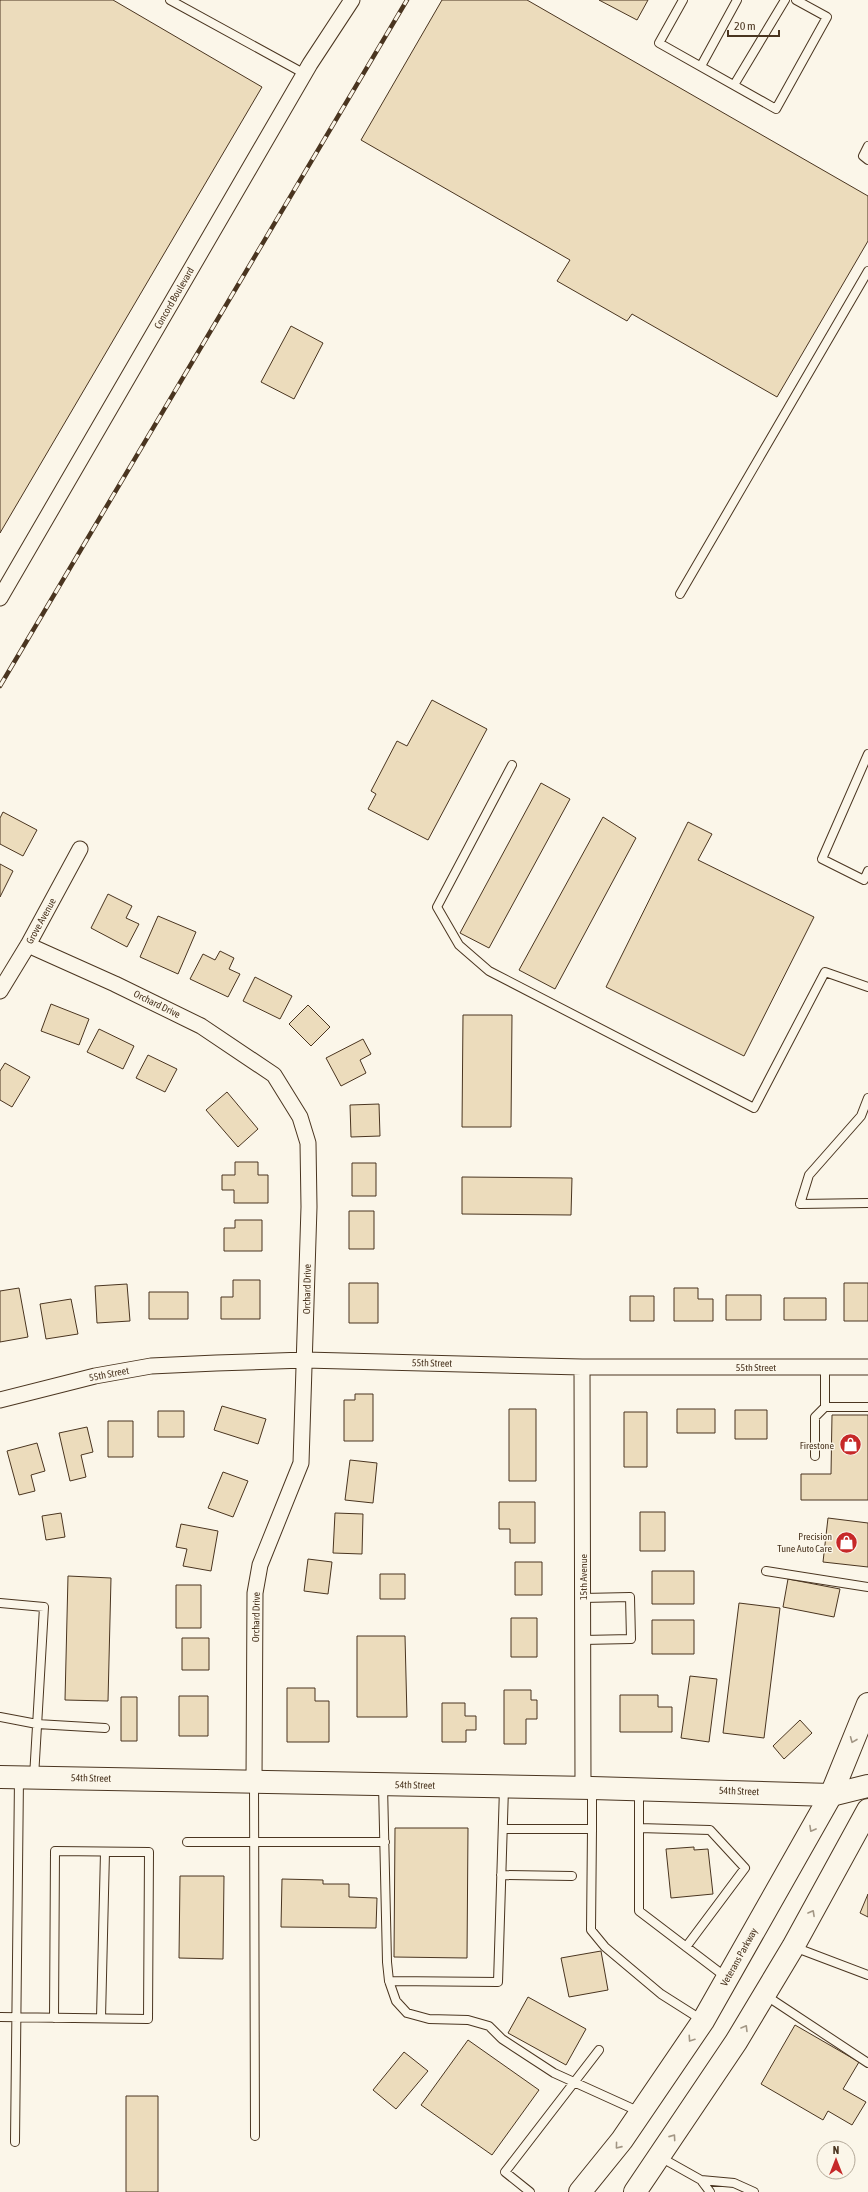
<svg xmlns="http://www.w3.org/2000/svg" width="868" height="2192" viewBox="0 0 868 2192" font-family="'Asap Condensed',sans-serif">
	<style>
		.building { fill: #ecdcbc; stroke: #4a3520 }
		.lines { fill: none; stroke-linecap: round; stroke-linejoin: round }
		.lane-casing { stroke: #4a3520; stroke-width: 10 }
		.street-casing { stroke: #4a3520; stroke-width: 17 }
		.secondary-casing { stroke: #4a3520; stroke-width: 24 }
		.primary-casing { stroke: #4a3520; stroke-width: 24 }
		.lane { stroke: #fbf6e9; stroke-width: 8 }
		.street { stroke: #fbf6e9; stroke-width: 15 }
		.secondary { stroke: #fbf6e9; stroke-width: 22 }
		.primary { stroke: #fbf6e9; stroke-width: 22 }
		.rail-casing { stroke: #4a3520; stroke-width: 4.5 }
		.rail { stroke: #fbf6e9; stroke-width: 3; stroke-dasharray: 9; stroke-linecap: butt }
		.oneway { stroke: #a29684 }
		.labels { text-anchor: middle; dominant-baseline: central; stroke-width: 3; stroke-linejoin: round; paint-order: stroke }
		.street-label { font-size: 10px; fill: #4a3520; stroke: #fbf6e9 }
		.poi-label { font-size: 10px; fill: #4a3520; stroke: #fbf6e9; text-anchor: end }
	</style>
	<rect width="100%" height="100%" fill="#fbf6e9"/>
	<!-- building -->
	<path class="building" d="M 0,0 L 113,0 L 262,87 L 0,533 Z
		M 442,0 L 527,0 L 868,196 L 868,241 L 777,397 L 632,314 L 627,321 L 557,281 L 570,260 L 361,140 Z
		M 599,0 L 648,0 L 637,20 Z
		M 291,326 L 323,343 L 294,399 L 261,382 Z
		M 432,700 L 487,729 L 428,840 L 368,809 L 376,794 L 371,791 L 397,741 L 407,746 Z
		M 541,783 L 570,799 L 489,948 L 460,933 Z
		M 3,812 L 37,830 L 23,856 L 0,844 L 0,818 Z
		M 603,817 L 636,838 L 555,989 L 519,970 Z
		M 688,822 L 712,834 L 698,860 L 814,917 L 744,1056 L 606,987 Z
		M 0,864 L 13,871 L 0,897 Z
		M 108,894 L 132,906 L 126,918 L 139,924 L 127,947 L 91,928 Z
		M 158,916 L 196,932 L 178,974 L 140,957 Z
		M 220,951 L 234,958 L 229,969 L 240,974 L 228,997 L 190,979 L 203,954 L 215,960 Z
		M 255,977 L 292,996 L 280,1019 L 243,1001 Z
		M 51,1004 L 89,1019 L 79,1045 L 41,1031 Z
		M 308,1005 L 330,1027 L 311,1046 L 289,1024 Z
		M 463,1015 L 512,1015 L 511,1127 L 462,1127 Z
		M 99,1029 L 134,1046 L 123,1069 L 87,1052 Z
		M 363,1039 L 371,1054 L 360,1060 L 366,1073 L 341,1086 L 326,1058 Z
		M 148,1055 L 177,1069 L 165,1092 L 136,1078 Z
		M 5,1063 L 30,1077 L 12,1107 L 0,1100 L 0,1071 Z
		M 227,1092 L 258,1129 L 238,1147 L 206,1110 Z
		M 379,1104 L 380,1136 L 351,1137 L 350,1105 Z
		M 235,1162 L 258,1162 L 258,1175 L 268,1175 L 268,1203 L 234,1203 L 234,1190 L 222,1190 L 222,1175 L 235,1175 Z
		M 352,1163 L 376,1163 L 376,1196 L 352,1196 Z
		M 462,1177 L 572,1178 L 571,1215 L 462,1214 Z
		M 349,1211 L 374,1211 L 374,1249 L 349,1249 Z
		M 235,1220 L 262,1220 L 262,1251 L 224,1251 L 224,1228 L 235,1228 Z
		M 233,1280 L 260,1280 L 260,1319 L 221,1319 L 221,1297 L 233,1297 Z
		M 349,1283 L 378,1283 L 378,1323 L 349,1323 Z
		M 844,1283 L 868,1283 L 868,1321 L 844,1321 Z
		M 127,1284 L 130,1321 L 97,1323 L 95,1286 Z
		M 19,1288 L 28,1337 L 0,1342 L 0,1291 Z
		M 674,1288 L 698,1288 L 698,1299 L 713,1299 L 713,1321 L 674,1321 Z
		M 149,1292 L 188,1292 L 188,1319 L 149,1319 Z
		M 726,1295 L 761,1295 L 761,1320 L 726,1320 Z
		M 630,1296 L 654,1296 L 654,1321 L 630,1321 Z
		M 784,1298 L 826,1298 L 826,1320 L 784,1320 Z
		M 71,1299 L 78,1334 L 46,1339 L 40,1304 Z
		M 355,1394 L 373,1394 L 373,1441 L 344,1441 L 344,1400 L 355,1400 Z
		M 222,1406 L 266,1419 L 258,1444 L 214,1430 Z
		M 509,1409 L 536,1409 L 536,1481 L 509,1481 Z
		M 677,1409 L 715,1409 L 715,1433 L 677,1433 Z
		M 735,1410 L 767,1410 L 767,1439 L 735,1439 Z
		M 158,1411 L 184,1411 L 184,1437 L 158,1437 Z
		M 624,1412 L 647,1412 L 647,1467 L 624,1467 Z
		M 832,1415 L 868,1415 L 868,1500 L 801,1500 L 801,1474 L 831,1474 Z
		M 108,1421 L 133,1421 L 133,1457 L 108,1457 Z
		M 87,1427 L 93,1452 L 81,1455 L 86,1477 L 70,1481 L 59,1433 Z
		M 37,1443 L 45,1471 L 31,1475 L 35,1491 L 19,1495 L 7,1451 Z
		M 350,1460 L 377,1463 L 373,1503 L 345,1500 Z
		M 223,1472 L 248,1481 L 233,1517 L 208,1508 Z
		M 499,1502 L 535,1502 L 535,1543 L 510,1543 L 510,1529 L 499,1529 Z
		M 640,1512 L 665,1512 L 665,1551 L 640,1551 Z
		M 61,1513 L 65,1537 L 46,1540 L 42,1516 Z
		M 335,1513 L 363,1514 L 362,1554 L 333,1553 Z
		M 828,1518 L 868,1523 L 868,1567 L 823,1562 Z
		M 181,1524 L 218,1531 L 211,1571 L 183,1566 L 187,1549 L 176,1547 Z
		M 308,1559 L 332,1562 L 328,1594 L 304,1591 Z
		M 515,1562 L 542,1562 L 542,1595 L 515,1595 Z
		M 652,1571 L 694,1571 L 694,1604 L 652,1604 Z
		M 380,1574 L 405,1574 L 405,1599 L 380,1599 Z
		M 68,1576 L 111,1578 L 108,1701 L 65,1700 Z
		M 788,1579 L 840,1589 L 834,1617 L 783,1607 Z
		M 176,1585 L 201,1585 L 201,1628 L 176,1628 Z
		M 739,1603 L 780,1608 L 764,1738 L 723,1733 Z
		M 511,1618 L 537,1618 L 537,1657 L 511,1657 Z
		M 652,1620 L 694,1620 L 694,1654 L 652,1654 Z
		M 357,1636 L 405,1636 L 407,1717 L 357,1717 Z
		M 182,1638 L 209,1638 L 209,1670 L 182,1670 Z
		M 690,1676 L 717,1679 L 709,1742 L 681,1738 Z
		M 287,1688 L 315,1688 L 315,1701 L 329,1701 L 329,1742 L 287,1742 Z
		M 504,1690 L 531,1690 L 531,1700 L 537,1700 L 537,1719 L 526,1719 L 526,1744 L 504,1744 Z
		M 620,1695 L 658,1695 L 658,1707 L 672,1707 L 672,1732 L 620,1732 Z
		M 179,1696 L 208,1696 L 208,1736 L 179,1736 Z
		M 121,1697 L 137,1697 L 137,1741 L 121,1741 Z
		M 442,1703 L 465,1703 L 465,1716 L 476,1716 L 476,1730 L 466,1730 L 466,1742 L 442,1742 Z
		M 800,1720 L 812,1733 L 784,1759 L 773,1746 Z
		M 395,1828 L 468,1828 L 467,1958 L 394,1957 Z
		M 694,1847 L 694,1850 L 708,1849 L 713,1894 L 671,1898 L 666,1849 Z
		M 180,1876 L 224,1876 L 223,1959 L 179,1958 Z
		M 282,1879 L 323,1880 L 323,1884 L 349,1884 L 349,1897 L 377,1898 L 376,1928 L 281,1927 Z
		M 868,1894 L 868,1917 L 860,1913 Z
		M 601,1951 L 608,1990 L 569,1997 L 561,1958 Z
		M 528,1997 L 586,2029 L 566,2065 L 508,2033 Z
		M 795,2025 L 859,2062 L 843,2089 L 866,2102 L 852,2125 L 828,2111 L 823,2120 L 761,2084 Z
		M 468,2040 L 539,2090 L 492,2155 L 421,2105 Z
		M 404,2052 L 428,2071 L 396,2109 L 373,2090 Z
		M 126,2096 L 158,2096 L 158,2192 L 126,2192 Z"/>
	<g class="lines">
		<defs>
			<path id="lane" d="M 170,0 L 305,74
				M 683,0 L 659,43 L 776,109 L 827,17 L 796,0
				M 701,66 L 737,0
				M 734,85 L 785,0
				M 868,146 L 863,156 L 868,160
				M 680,594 L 868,271
				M 868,754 L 822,859 L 864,880 L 868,871
				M 512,765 L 437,907 L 459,945 L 489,971 L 754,1108 L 825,972 L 868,987
				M 868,1098 L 861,1116 L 809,1175 L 800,1204 L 868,1203
				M 825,1367 L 825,1407
				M 815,1456 L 815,1417 L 825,1407 L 868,1407
				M 766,1571 L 868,1587
				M 583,1598 L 630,1597 L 631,1639 L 583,1640
				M 0,1603 L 44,1607 L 34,1777
				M 0,1717 L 37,1724 L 105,1728
				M 254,1783 L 255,2136
				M 383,1785 L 387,1962 L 389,1981 L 396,2001 L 407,2013 L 429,2019 L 468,2020 L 489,2026 L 502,2039 L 554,2073 L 640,2112
				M 639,1790 L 639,1911 L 727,1978
				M 639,1828 L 710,1830 L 745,1868 L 686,1947
				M 503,1829 L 592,1829 L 592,1789
				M 592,1829 L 591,1930 L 605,1947 L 661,1994 L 702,2020
				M 187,1842 L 385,1842
				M 501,1875 L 572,1876
				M 794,1947 L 868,1975
				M 389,1981 L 498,1982 L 504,1788
				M 765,1995 L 868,2063
				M 0,2017 L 148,2019 L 149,1852 L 55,1851 L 54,2018
				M 101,2018 L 105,1852
				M 15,2142 L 19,1778
				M 660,2157 L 701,2180 L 734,2183 L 754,2192
				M 701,2180 L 710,2192
				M 530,2192 L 505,2172 L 599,2050"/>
			<path id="street" d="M 0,598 L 310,64 L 352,0
				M 28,945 L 115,984 L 201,1026 L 274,1075 L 300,1117 L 308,1143 L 309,1207 L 301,1463 L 260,1565 L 255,1593 L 254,1782
				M 0,991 L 28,945 L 80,849
				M 582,1367 L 583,1788
				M 0,1400 L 95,1376 L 151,1366 L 216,1363 L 305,1360 L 582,1367 L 868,1367"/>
			<path id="secondary" d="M 0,1777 L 592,1788 L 831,1795 L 868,1786"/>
			<path id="primary" d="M 580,2192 L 622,2140 L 703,2021 L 831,1795 L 868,1704
				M 635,2192 L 736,2042 L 793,1947 L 868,1810"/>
		</defs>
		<!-- lane casing -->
		<use href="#lane" class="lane-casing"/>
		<!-- street casing -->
		<use href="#street" class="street-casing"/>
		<!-- secondary casing -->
		<use href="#secondary" class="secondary-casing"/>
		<!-- primary casing -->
		<use href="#primary" class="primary-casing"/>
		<!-- lane -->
		<use href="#lane" class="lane"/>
		<!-- street -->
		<use href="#street" class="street"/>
		<!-- secondary -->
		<use href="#secondary" class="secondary"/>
		<!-- primary -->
		<use href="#primary" class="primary"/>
		<defs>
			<path id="rail" d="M 0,686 L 407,0"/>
		</defs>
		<!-- rail casing -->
		<use href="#rail" class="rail-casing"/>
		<!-- rail -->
		<use href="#rail" class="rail"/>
	</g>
	<!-- one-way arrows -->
	<defs><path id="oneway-chevron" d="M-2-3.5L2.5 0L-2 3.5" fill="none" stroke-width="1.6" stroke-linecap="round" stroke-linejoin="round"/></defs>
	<g class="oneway">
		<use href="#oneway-chevron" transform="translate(853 1740) rotate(112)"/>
		<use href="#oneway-chevron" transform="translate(812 1829) rotate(119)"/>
		<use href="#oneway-chevron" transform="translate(812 1913) rotate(-61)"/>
		<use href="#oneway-chevron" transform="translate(745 2028) rotate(-59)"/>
		<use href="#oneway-chevron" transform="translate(691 2039) rotate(124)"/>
		<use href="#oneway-chevron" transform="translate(673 2137) rotate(-55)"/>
		<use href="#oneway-chevron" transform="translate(618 2146) rotate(129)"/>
	</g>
	<!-- icons -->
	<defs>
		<symbol id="shop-disc" viewBox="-11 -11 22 22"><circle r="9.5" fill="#c62828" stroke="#fbf6e9"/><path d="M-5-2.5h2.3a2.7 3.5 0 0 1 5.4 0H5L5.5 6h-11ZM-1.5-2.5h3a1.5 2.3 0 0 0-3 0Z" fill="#fff"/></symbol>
	</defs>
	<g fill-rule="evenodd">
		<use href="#shop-disc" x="838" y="1432" width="25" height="25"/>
		<use href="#shop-disc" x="834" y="1530" width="25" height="25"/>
	</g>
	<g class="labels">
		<!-- street labels -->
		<g class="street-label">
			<text transform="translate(174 298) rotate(-60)">Concord Boulevard</text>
			<text transform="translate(41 921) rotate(-61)">Grove Avenue</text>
			<text transform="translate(157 1004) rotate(26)">Orchard Drive</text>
			<text transform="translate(307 1289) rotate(-89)">Orchard Drive</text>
			<text transform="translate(432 1363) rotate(1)">55th Street</text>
			<text x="756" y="1367">55th Street</text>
			<text transform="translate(109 1374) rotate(-11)">55th Street</text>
			<text transform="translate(583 1577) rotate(-90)">15th Avenue</text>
			<text transform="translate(256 1617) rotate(-89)">Orchard Drive</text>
			<text transform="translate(91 1778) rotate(1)">54th Street</text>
			<text transform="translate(415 1785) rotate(1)">54th Street</text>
			<text transform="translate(739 1791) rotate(2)">54th Street</text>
			<text transform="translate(739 1957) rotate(-61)">Veterans Parkway</text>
		</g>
		<!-- poi labels -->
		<g class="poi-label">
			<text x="834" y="1445">Firestone</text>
			<text x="832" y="1536">Precision<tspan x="832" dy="12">Tune Auto Care</tspan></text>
		</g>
	</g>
	<!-- north arrow -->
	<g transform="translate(836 2160)"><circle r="19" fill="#fbf6e9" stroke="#b4a999"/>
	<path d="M0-3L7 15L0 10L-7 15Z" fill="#c62828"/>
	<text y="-6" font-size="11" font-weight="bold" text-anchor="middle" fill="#4a3520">N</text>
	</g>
	<!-- scale -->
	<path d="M728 30v6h51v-6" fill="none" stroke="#4a3520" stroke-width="2"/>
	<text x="734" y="30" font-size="12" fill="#4a3520" stroke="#fbf6e9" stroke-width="3" paint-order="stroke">20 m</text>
</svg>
